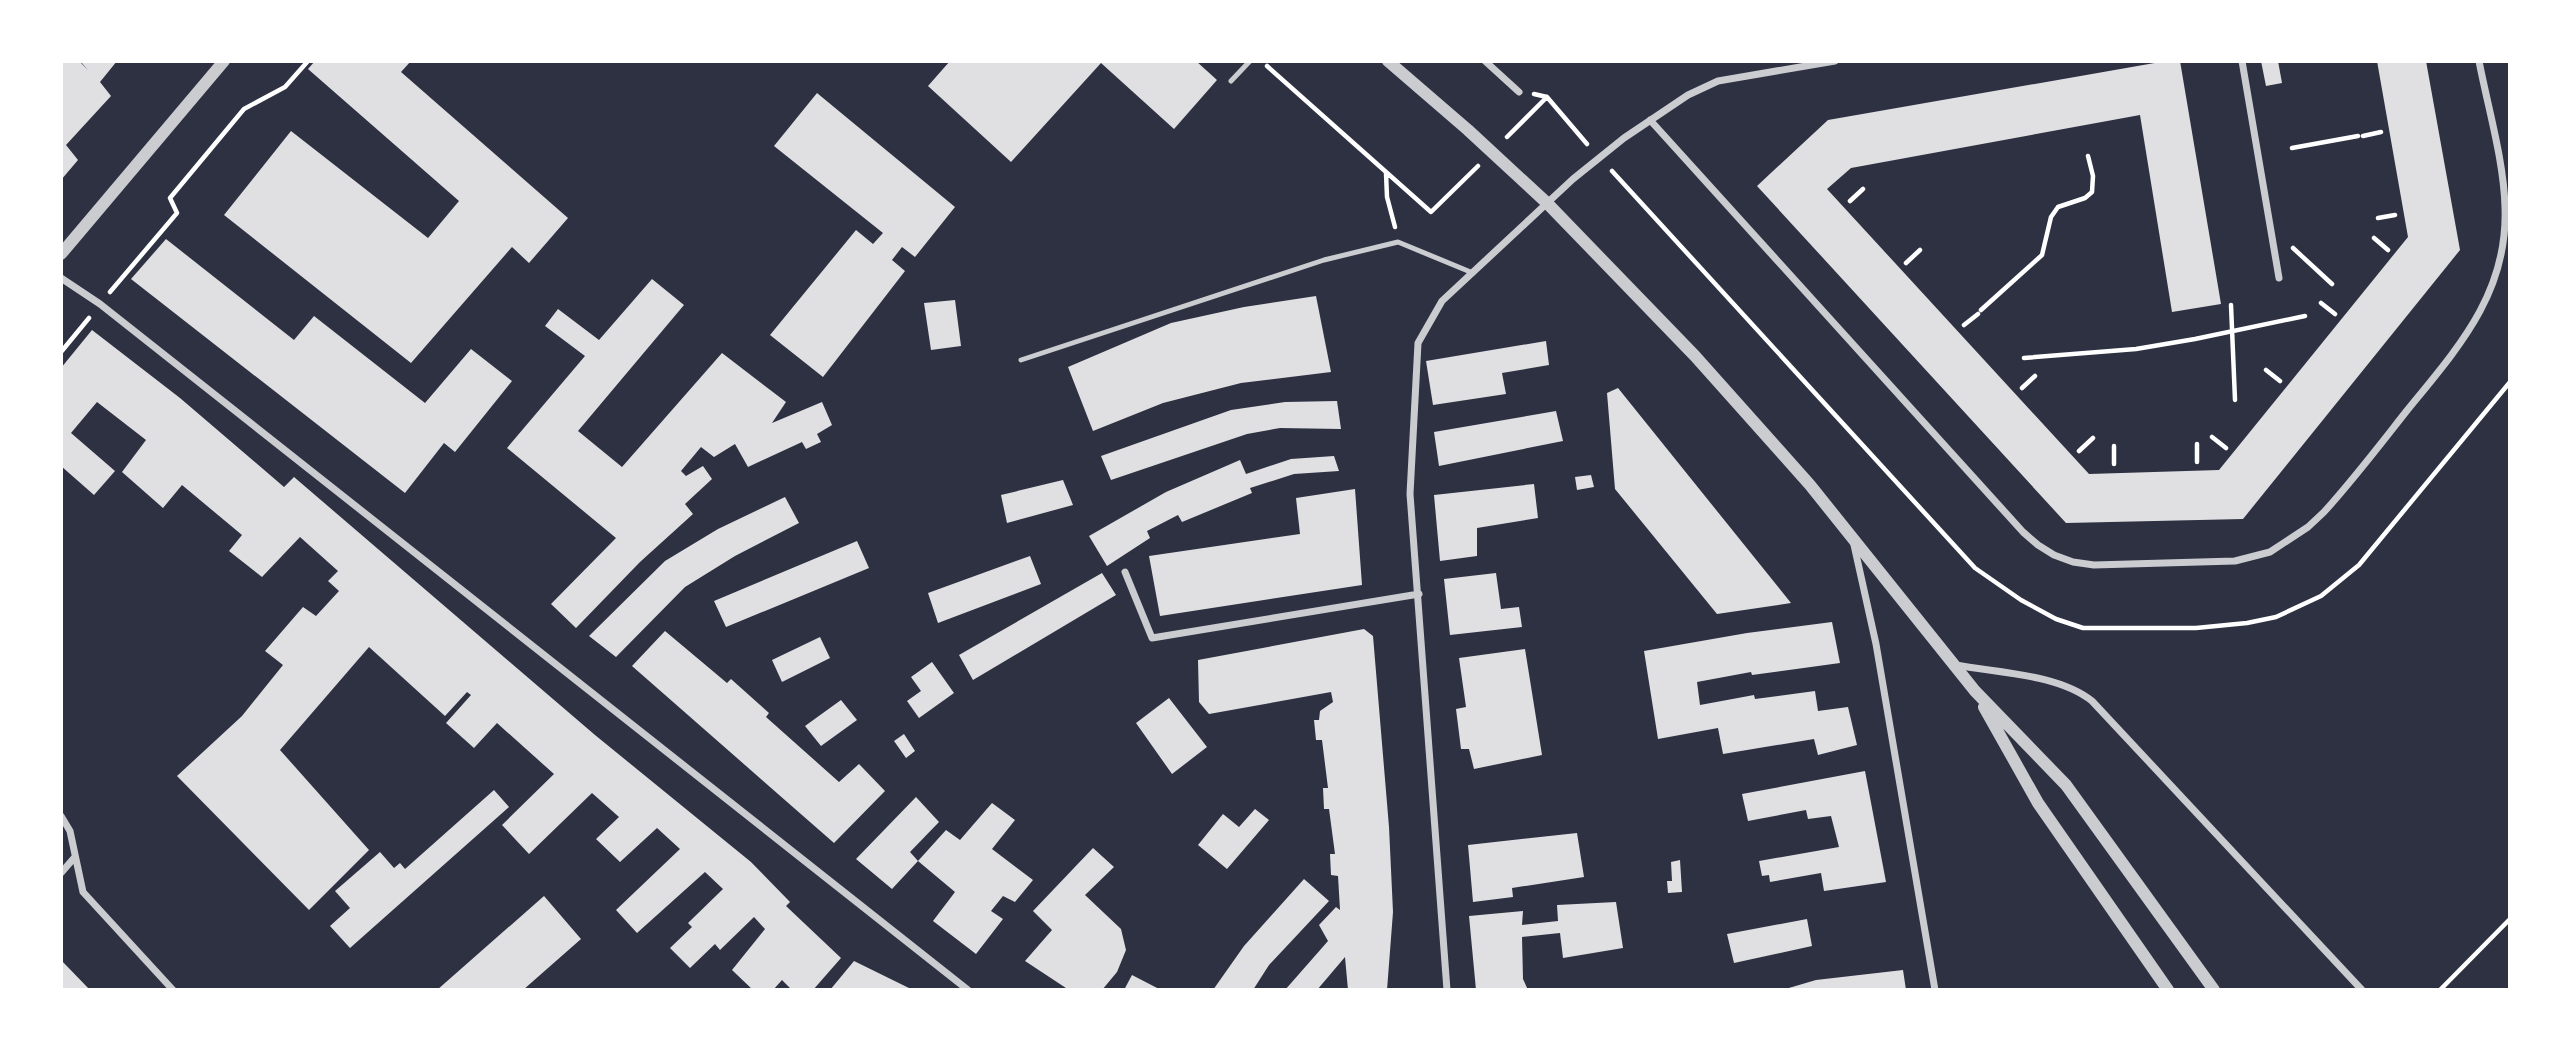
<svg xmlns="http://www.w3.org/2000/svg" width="2571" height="1051" viewBox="0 0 2571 1051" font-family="'Open Sans',sans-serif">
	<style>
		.building { fill: #e0e0e3 }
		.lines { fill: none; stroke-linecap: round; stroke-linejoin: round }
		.path { stroke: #fff; stroke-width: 4.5 }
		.service { stroke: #caccd0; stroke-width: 5 }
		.minor { stroke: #caccd0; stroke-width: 7 }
		.tertiary { stroke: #caccd0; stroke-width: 12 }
	</style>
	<rect width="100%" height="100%" fill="#2d3142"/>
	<!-- building -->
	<path class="building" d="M 61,61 L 79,61 L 88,70 L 80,61 L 117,61 L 100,82 L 111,96 L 66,145 L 78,160 L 61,180 Z
		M 315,61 L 411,61 L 401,72 L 568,218 L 529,263 L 512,247 L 411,363 L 224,215 L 291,131 L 428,238 L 459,201 L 308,69 Z
		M 950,61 L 1196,61 L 1217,80 L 1174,129 L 1101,63 L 1011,162 L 928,86 Z
		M 2166,61 L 2180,61 L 2221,304 L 2172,312 L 2140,115 L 1851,168 L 1827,189 L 2089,474 L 2219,470 L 2408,237 L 2377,61 L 2426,61 L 2460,250 L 2243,519 L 2066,523 L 1757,186 L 1828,120 Z
		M 2261,61 L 2278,61 L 2282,83 L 2266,86 Z
		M 817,93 L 955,207 L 915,257 L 902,247 L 892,260 L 905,271 L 823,377 L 770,335 L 856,230 L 873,244 L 883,233 L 774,146 Z
		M 166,239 L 294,340 L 314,316 L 425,403 L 471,349 L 512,381 L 455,452 L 444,443 L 405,493 L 131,279 Z
		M 652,279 L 684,305 L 578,431 L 622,467 L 722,353 L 786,402 L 772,423 L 822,402 L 832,425 L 817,434 L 821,442 L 806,449 L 802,442 L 748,467 L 735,444 L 714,457 L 701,447 L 681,471 L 686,476 L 703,466 L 712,479 L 685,504 L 693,514 L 640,562 L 576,628 L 551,604 L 616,538 L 507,448 L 585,356 L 545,326 L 558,309 L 599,340 Z
		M 1316,296 L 1331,372 L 1241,383 L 1163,403 L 1093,431 L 1068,367 L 1171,323 L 1244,307 Z
		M 955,300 L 961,346 L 931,350 L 924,303 Z
		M 92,330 L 180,398 L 284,487 L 294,477 L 595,735 L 751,862 L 790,902 L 786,906 L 841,958 L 813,990 L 792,990 L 782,980 L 773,990 L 753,990 L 732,970 L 765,929 L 754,917 L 720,950 L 715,944 L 690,968 L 670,948 L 692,927 L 688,923 L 723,889 L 705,872 L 637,933 L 616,910 L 680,849 L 657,828 L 620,862 L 596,839 L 619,817 L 592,793 L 529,854 L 502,825 L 554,774 L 497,723 L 474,748 L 446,723 L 471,695 L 467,692 L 445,716 L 369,647 L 280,750 L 369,850 L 309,910 L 177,776 L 242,716 L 283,665 L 265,651 L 303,607 L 316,616 L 339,591 L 328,581 L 338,571 L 300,537 L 262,577 L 229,551 L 242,535 L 182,485 L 163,508 L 122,472 L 146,440 L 97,402 L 71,433 L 115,471 L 94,495 L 61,466 L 61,368 Z
		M 1546,341 L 1549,365 L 1502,373 L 1506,394 L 1433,405 L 1426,361 Z
		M 1618,388 L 1791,603 L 1717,614 L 1615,489 L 1607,393 Z
		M 1337,401 L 1341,429 L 1280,428 L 1247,434 L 1111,480 L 1101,456 L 1231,410 L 1285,402 Z
		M 1556,411 L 1563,441 L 1439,466 L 1434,432 Z
		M 1334,456 L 1339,471 L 1294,474 L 1250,488 L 1252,493 L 1182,522 L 1178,515 L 1147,531 L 1150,538 L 1107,566 L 1089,536 L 1166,492 L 1240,460 L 1246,474 L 1291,459 Z
		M 1591,475 L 1594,487 L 1577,490 L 1575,477 Z
		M 1063,480 L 1073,505 L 1007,523 L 1001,495 Z
		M 1534,484 L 1538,518 L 1477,528 L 1477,556 L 1440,561 L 1434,495 Z
		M 1355,489 L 1362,585 L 1160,616 L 1149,556 L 1300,534 L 1296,498 Z
		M 785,497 L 799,523 L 735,556 L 685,587 L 616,657 L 589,636 L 665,561 L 718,529 Z
		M 857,541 L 869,568 L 726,627 L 714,601 Z
		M 1030,556 L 1041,584 L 938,623 L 928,593 Z
		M 1102,573 L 1116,595 L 973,680 L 959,655 Z
		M 1496,573 L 1501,609 L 1519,607 L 1522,627 L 1450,635 L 1444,579 Z
		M 1832,622 L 1840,663 L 1752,675 L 1751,672 L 1697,682 L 1700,705 L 1754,695 L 1755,699 L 1815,691 L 1818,711 L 1848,707 L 1857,745 L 1818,755 L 1814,739 L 1723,754 L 1718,728 L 1658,739 L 1644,651 L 1747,633 Z
		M 1364,629 L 1373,636 L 1389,827 L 1393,912 L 1387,990 L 1348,990 L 1345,957 L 1317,990 L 1285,990 L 1328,941 L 1319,925 L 1336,907 L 1340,910 L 1338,876 L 1331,875 L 1330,854 L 1335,854 L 1329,809 L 1324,809 L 1323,788 L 1328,788 L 1322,740 L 1316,740 L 1314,720 L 1319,720 L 1320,711 L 1333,702 L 1331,692 L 1209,714 L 1199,702 L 1198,660 Z
		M 665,631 L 727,683 L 731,679 L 769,713 L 766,717 L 839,782 L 859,764 L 885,791 L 834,843 L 632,666 Z
		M 820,637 L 830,658 L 782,682 L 772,660 Z
		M 1525,649 L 1542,755 L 1474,769 L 1469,749 L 1461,749 L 1456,709 L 1466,707 L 1459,658 Z
		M 932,662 L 954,693 L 919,718 L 907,701 L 921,691 L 911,677 Z
		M 1169,698 L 1207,747 L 1172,774 L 1136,723 Z
		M 841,700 L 857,720 L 821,746 L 805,726 Z
		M 904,734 L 915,751 L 906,758 L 894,741 Z
		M 1865,771 L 1886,882 L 1824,891 L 1821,873 L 1770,882 L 1769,875 L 1762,876 L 1759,861 L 1839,847 L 1831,816 L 1808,819 L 1806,810 L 1748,821 L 1742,794 Z
		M 494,790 L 509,807 L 350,948 L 330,926 L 350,908 L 335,891 L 380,852 L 394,868 L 400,863 L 405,869 Z
		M 916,797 L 939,822 L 910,852 L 918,861 L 892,889 L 856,859 Z
		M 992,803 L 1015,820 L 992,849 L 1033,880 L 1015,902 L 1003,896 L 991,911 L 1003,919 L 976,954 L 933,921 L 955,892 L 918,861 L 946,830 L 960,840 Z
		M 1255,809 L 1269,820 L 1227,869 L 1198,845 L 1223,814 L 1239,827 Z
		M 1577,833 L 1584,877 L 1512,888 L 1513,897 L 1473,902 L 1468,845 Z
		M 1093,848 L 1114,867 L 1085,895 L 1121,929 L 1126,950 L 1117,972 L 1102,990 L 1069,990 L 1025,961 L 1052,930 L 1033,911 Z
		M 1680,860 L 1682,892 L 1668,893 L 1667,881 L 1672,881 L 1671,862 Z
		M 1304,879 L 1329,901 L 1269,965 L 1253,990 L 1213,990 L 1244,946 Z
		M 544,896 L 581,939 L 523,990 L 437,990 Z
		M 1616,902 L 1623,948 L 1563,958 L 1560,933 L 1522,937 L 1523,979 L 1528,990 L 1476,990 L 1469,916 L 1523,911 L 1522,925 L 1558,921 L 1557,905 Z
		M 1807,919 L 1812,946 L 1734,963 L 1727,934 Z
		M 61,960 L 90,990 L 61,990 Z
		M 854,961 L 913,990 L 830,990 Z
		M 1903,970 L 1906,990 L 1782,990 L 1816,980 Z
		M 1132,975 L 1161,990 L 1124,990 Z"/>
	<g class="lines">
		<!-- path -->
		<path class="path" d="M 1267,66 L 1431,212 L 1478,166
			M 1534,94 L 1547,97 L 1587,144
			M 2363,136 L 2381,132
			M 1507,137 L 1547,97
			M 2292,148 L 2358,136
			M 1612,171 L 1975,568 L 2021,600 L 2056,619 L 2083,628 L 2196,628 L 2247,623 L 2276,617 L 2321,596 L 2359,565 L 2510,382
			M 1386,173 L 1387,197 L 1395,227
			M 1850,201 L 1863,189
			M 2378,218 L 2395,215
			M 2374,238 L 2388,250
			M 2293,248 L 2332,284
			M 1906,263 L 1920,250
			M 110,292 L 177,213 L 170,198 L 244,109 L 285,87 L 308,61
			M 2321,303 L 2335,314
			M 2231,305 L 2235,400
			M 1981,310 L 2042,255 L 2051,217 L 2058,207 L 2085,198 L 2092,192 L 2093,176 L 2088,156
			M 1964,325 L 1978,314
			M 61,352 L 89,318
			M 2024,358 L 2136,349 L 2195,339 L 2305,316
			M 2266,370 L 2280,381
			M 2022,388 L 2035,376
			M 2212,437 L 2226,448
			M 2197,444 L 2197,462
			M 2114,446 L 2114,464
			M 2079,451 L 2093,438
			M 2440,990 L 2510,919"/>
		<!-- service -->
		<path class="service" d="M 1231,81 L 1250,61
			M 1021,360 L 1324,260 L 1398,242 L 1473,273"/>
		<!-- minor -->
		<path class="minor" d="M 1485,61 L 1519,92
			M 2242,61 L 2279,278
			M 1650,120 L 2023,532 L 2038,545 L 2054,555 L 2073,562 L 2094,565 L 2235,561 L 2270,552 L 2308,527 L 2324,512 C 2353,480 2379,446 2405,413 C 2456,350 2508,295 2505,208 C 2504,161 2488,108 2479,61
			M 61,278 L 100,304 L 968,990
			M 1854,545 L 1876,644 L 1935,990
			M 1125,572 L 1152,638 L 1419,594
			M 1956,665 C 1999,673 2058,674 2092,701 L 2362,990
			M 61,816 L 70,831 L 83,892 L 173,990
			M 61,873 L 74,858
			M 1447,990 L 1410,494 L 1418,343 L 1442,301 L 1573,179 L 1624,138 L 1688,95 L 1718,81 L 1835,61"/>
		<!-- tertiary -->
		<path class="tertiary" d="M 1388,61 L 1468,130 L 1547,203 L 1695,356 L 1810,485 L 1975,691 L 2066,785 L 2214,990
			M 61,254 L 224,61
			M 1984,707 L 2038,803 L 2168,990"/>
	</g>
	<!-- border -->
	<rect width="2571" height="1051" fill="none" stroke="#ffffff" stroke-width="126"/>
</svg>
